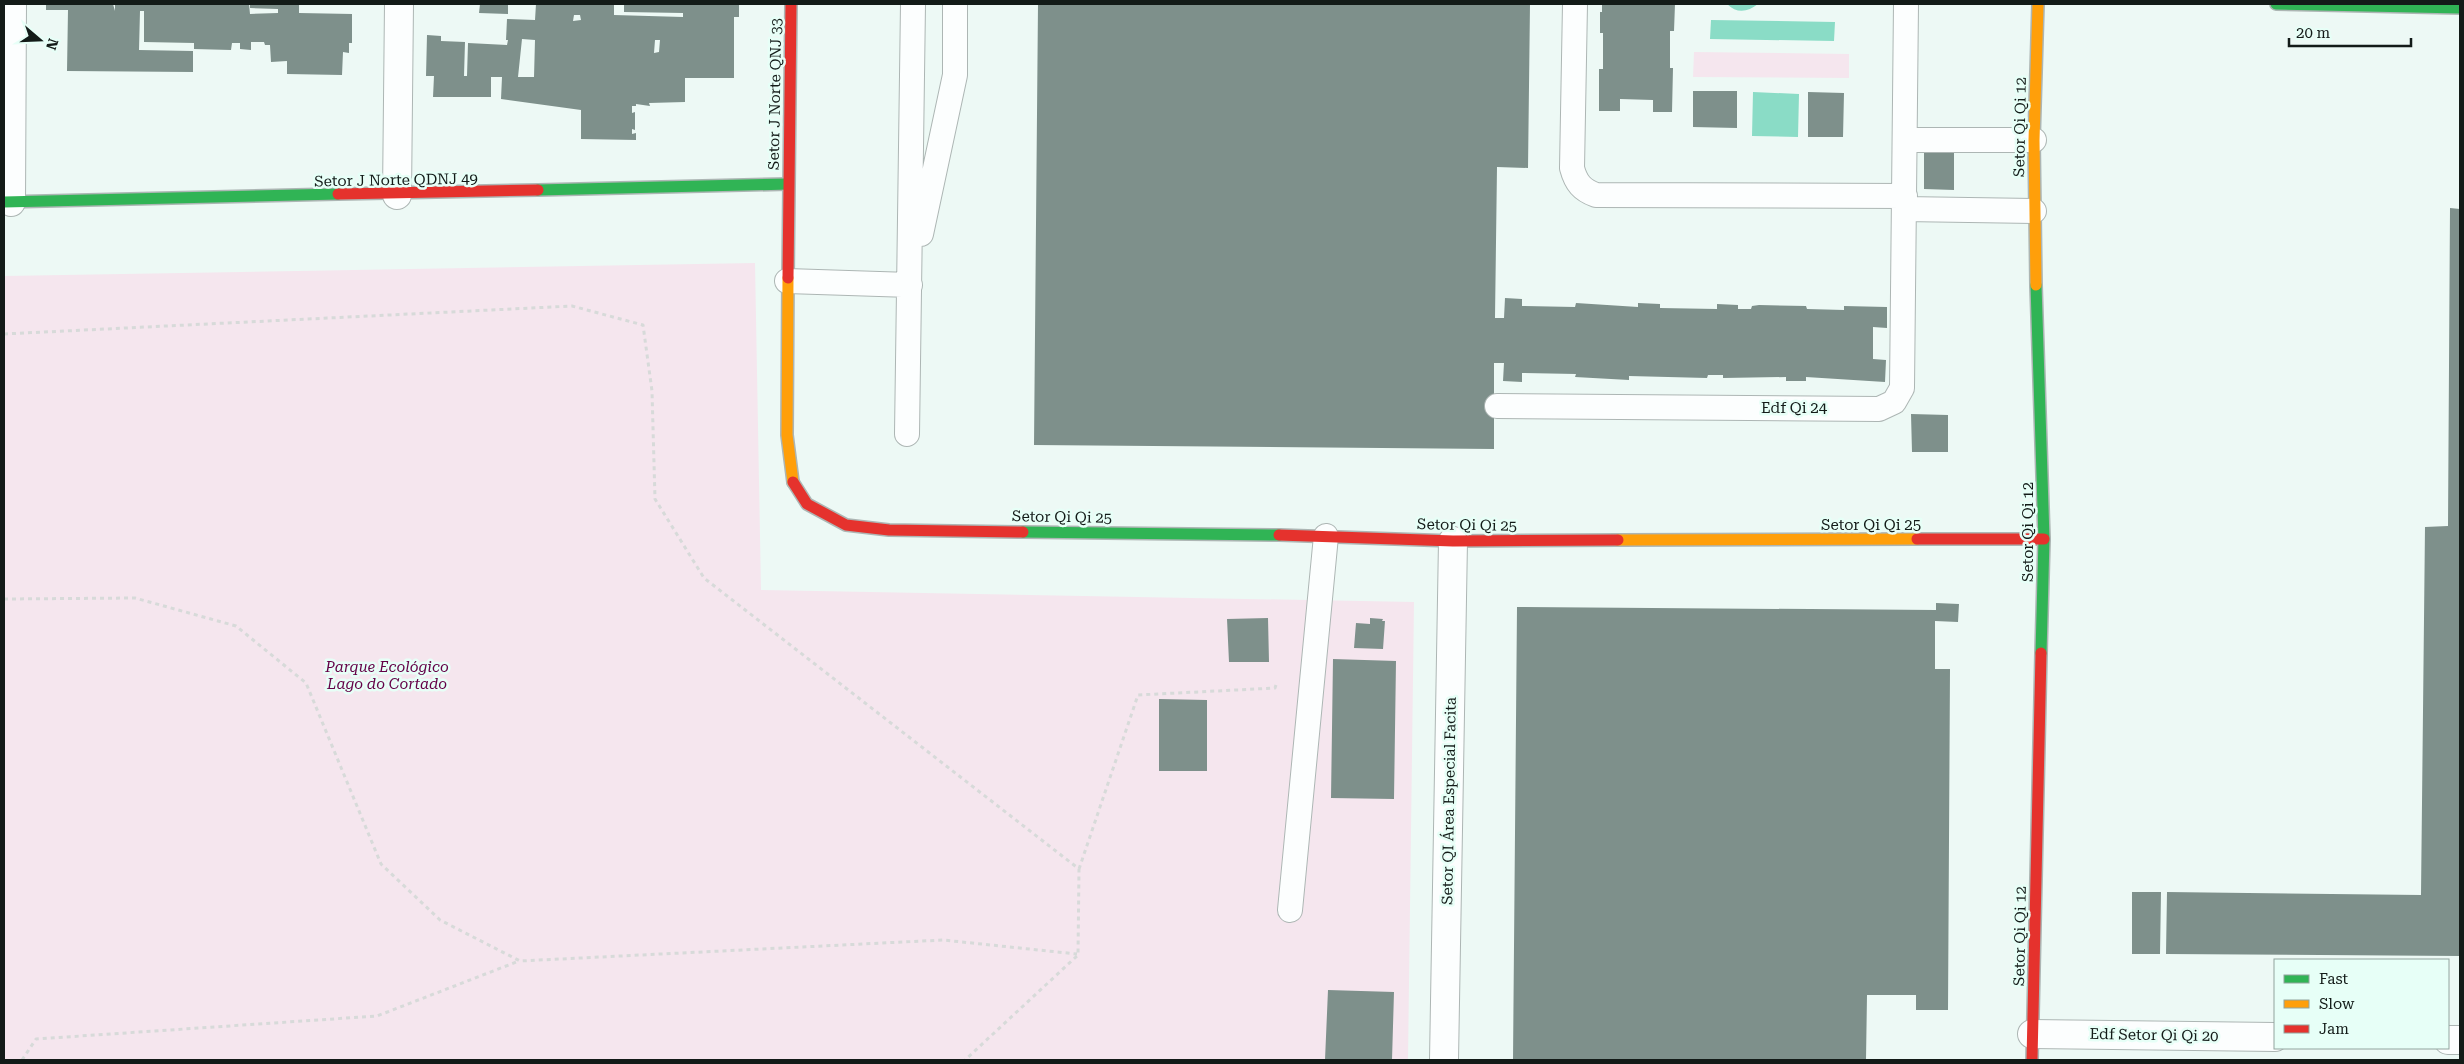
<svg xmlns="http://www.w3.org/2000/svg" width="2464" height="1064" viewBox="0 0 2464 1064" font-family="'Roboto Serif',serif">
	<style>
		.green { fill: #f5e6ee }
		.water { fill: #8adcc6 }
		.building { fill: #7e908b; fill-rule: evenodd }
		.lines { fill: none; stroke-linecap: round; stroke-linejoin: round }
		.lane-casing { stroke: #adb6b4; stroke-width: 26 }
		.street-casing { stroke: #adb6b4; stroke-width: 30 }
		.fast-casing { stroke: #adb6b4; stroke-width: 14 }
		.slow-casing { stroke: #adb6b4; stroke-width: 14 }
		.jam-casing { stroke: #adb6b4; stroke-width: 14 }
		.path { stroke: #d7dad9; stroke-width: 3; stroke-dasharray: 4 4; stroke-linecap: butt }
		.lane { stroke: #fcfefe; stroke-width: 24 }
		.street { stroke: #fcfefe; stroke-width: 28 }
		.fast { stroke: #30b455; stroke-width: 11 }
		.slow { stroke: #ff9f0a; stroke-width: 11 }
		.jam { stroke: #e5322d; stroke-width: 11 }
		.labels { text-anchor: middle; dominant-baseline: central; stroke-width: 5; stroke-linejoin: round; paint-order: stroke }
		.street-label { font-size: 15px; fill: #131b18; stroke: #e7fff7 }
		.park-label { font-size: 15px; font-style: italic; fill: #640047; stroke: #e7fff7 }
	</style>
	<rect width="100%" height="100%" fill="#edf9f5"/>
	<!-- green -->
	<path class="green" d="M 1694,52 L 1849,54 L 1849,78 L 1693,77 Z
		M 755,263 L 761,590 L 1414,602 L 1408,1060 L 4,1060 L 4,276 Z"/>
	<!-- water -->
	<path class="water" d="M 1727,4 L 1758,4 C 1748,12 1737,14 1727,4 Z
		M 1711,20 L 1835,22 L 1834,41 L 1710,39 Z
		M 1753,92 L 1799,94 L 1798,137 L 1752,136 Z"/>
	<!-- building -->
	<path class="building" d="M 46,4 L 113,4 L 115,11 L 115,4 L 249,4 L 250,14 L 278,13 L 278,9 L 250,8 L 250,4 L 299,4 L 299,13 L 352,14 L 352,43 L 349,43 L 349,53 L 343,52 L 342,75 L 287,74 L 287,61 L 271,62 L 270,45 L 265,45 L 264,42 L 251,42 L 251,50 L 240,49 L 240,43 L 232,43 L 231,50 L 194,49 L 194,43 L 144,42 L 144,11 L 140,11 L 139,50 L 193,51 L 193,72 L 67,71 L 68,10 L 46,10 Z
		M 480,4 L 508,4 L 508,14 L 479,13 Z
		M 536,4 L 614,4 L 614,15 L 683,17 L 683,13 L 624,12 L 624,4 L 739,4 L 739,17 L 734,17 L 734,78 L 685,78 L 685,102 L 649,103 L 650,106 L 636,104 L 636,106 L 632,106 L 632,113 L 635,112 L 635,130 L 632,129 L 632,134 L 636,133 L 636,140 L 581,139 L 581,110 L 501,99 L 502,77 L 491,77 L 491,97 L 433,97 L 434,76 L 426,76 L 427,35 L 441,36 L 441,41 L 465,42 L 464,76 L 467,76 L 468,43 L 507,45 L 508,40 L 506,40 L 507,19 L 535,20 ZM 574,15 L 580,15 L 581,20 L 573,21 ZM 522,39 L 535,40 L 534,77 L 518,77 ZM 655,40 L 660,40 L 659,52 L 654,53 Z
		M 1038,4 L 1530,4 L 1528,168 L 1497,167 L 1495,318 L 1504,318 L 1505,298 L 1522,299 L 1522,306 L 1575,307 L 1576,303 L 1638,307 L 1638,303 L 1660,304 L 1660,308 L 1717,309 L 1717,304 L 1738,305 L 1738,309 L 1751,309 L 1752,306 L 1759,305 L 1806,306 L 1807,309 L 1844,310 L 1844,306 L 1887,307 L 1887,328 L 1873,327 L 1873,359 L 1886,360 L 1885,382 L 1806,377 L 1806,381 L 1786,381 L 1786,377 L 1723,378 L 1723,375 L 1708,375 L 1707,378 L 1629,376 L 1629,380 L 1575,377 L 1576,374 L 1522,373 L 1522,382 L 1503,381 L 1504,363 L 1494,363 L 1494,449 L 1034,445 Z
		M 1602,4 L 1675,4 L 1674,31 L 1670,31 L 1670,68 L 1673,68 L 1672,112 L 1653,112 L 1653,100 L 1620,99 L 1620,111 L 1599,111 L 1599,69 L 1603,69 L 1603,33 L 1600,33 L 1600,12 L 1602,12 Z
		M 1693,91 L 1737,91 L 1737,128 L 1693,127 Z
		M 1808,92 L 1844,93 L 1843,137 L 1808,137 Z
		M 1924,143 L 1954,144 L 1954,190 L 1924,189 Z
		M 2450,208 L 2460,209 L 2460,956 L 2166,954 L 2167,892 L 2421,895 L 2425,527 L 2448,526 Z
		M 1911,414 L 1948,415 L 1948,452 L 1912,452 Z
		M 1936,603 L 1959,604 L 1958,622 L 1935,621 L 1935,669 L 1950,669 L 1948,1010 L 1916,1010 L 1916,995 L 1867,995 L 1866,1060 L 1513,1060 L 1517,607 L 1936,610 Z
		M 1268,618 L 1269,662 L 1229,662 L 1227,619 Z
		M 1370,618 L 1383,619 L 1382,621 L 1385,621 L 1383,649 L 1354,648 L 1356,623 L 1370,624 Z
		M 1333,659 L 1396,661 L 1394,799 L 1331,798 Z
		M 1159,699 L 1207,700 L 1207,771 L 1159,771 Z
		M 2132,892 L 2161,892 L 2160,954 L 2132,954 Z
		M 1328,990 L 1394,992 L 1392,1060 L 1325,1060 Z"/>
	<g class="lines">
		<defs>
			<path id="lane" d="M 1575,4 L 1572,168 C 1576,183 1582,190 1596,195 L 1905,196
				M 1905,140 L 2034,140
				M 1904,209 L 2034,211
				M 921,234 L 955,75 L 955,4
				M 787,281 L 910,285
				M 1497,406 L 1879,409 L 1894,402 L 1902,388 L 1906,4
				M 907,434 L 913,4
				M 1290,910 L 1326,536"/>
			<path id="street" d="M 397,195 L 399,4
				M 11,202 L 12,4
				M 2032,1034 L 2275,1037
				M 2448,1040 L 2460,1040
				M 1444,1060 L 1453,541"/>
			<path id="fast" d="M 2276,4 L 2460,8
				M 538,190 L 788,184
				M 4,202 L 338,194
				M 2036,285 L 2044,539 L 2041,653
				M 1023,532 L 1279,535"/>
			<path id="slow" d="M 788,278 L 787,435 L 793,482
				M 2036,285 L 2034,140 L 2038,4
				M 1618,540 L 1917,539"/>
			<path id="jam" d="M 338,194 L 538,190
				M 788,278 L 791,4
				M 793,482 L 807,504 L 846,525 L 889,530 L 1023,532
				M 1279,535 L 1453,541 L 1618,540
				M 1917,539 L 2044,539
				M 2032,1060 L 2041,653"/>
		</defs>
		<!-- lane casing -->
		<use href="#lane" class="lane-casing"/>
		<!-- street casing -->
		<use href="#street" class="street-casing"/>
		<!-- fast casing -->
		<use href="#fast" class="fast-casing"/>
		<!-- slow casing -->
		<use href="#slow" class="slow-casing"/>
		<!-- jam casing -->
		<use href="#jam" class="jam-casing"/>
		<!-- path -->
		<path class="path" d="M 4,334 L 572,306 L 643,325 L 652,391 L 655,499 L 704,578 L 1079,869 L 1078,955 L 965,1060
			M 4,599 L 135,598 L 236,626 L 306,683 L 381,864 L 440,920 L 520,961 L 943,940 L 1077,954
			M 1079,869 L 1138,695 L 1275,688 L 1276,685
			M 22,1060 L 36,1039 L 377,1016 L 519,961"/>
		<!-- lane -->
		<use href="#lane" class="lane"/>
		<!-- street -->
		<use href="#street" class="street"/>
		<!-- fast -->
		<use href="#fast" class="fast"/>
		<!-- slow -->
		<use href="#slow" class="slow"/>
		<!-- jam -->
		<use href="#jam" class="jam"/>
	</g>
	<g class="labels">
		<!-- street labels -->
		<g class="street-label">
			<text transform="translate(775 94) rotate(-89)">Setor J Norte QNJ 33</text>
			<text transform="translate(2020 127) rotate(-89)">Setor Qi Qi 12</text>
			<text transform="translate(396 180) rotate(-1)">Setor J Norte QDNJ 49</text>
			<text x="1794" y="408">Edf Qi 24</text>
			<text transform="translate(1062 517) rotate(1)">Setor Qi Qi 25</text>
			<text transform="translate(1467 525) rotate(1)">Setor Qi Qi 25</text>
			<text x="1871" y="525">Setor Qi Qi 25</text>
			<text transform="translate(2028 532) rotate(-90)">Setor Qi Qi 12</text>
			<text transform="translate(1449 801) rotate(-89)">Setor QI Área Especial Facita</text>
			<text transform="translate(2020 936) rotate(-89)">Setor Qi Qi 12</text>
			<text transform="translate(2154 1035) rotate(1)">Edf Setor Qi Qi 20</text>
		</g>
		<!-- park labels -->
		<g class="park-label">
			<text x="387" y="667">Parque Ecológico<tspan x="387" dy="17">Lago do Cortado</tspan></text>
		</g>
	</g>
	<!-- border -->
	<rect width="2464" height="1064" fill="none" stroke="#131b18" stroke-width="10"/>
	<!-- legend -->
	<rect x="2274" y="959" width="175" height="90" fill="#e7fff7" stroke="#92a49e"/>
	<rect x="2284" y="975" width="25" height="8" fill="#30b455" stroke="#92a49e"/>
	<text x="2319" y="984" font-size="15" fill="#131b18">Fast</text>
	<rect x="2284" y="1000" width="25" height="8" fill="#ff9f0a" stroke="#92a49e"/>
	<text x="2319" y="1009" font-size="15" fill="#131b18">Slow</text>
	<rect x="2284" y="1025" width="25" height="8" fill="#e5322d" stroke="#92a49e"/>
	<text x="2319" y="1034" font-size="15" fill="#131b18">Jam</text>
	<!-- north arrow -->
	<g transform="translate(40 40) rotate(109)" stroke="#e7fff7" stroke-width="4" paint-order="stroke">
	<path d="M0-4L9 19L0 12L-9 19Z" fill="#131b18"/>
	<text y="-8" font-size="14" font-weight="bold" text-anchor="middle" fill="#131b18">N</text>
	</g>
	<!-- scale -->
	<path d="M2289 38v8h122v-8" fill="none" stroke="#131b18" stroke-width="2.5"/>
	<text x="2296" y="38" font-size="15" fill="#131b18" stroke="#e7fff7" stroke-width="4" paint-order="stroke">20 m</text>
</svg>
